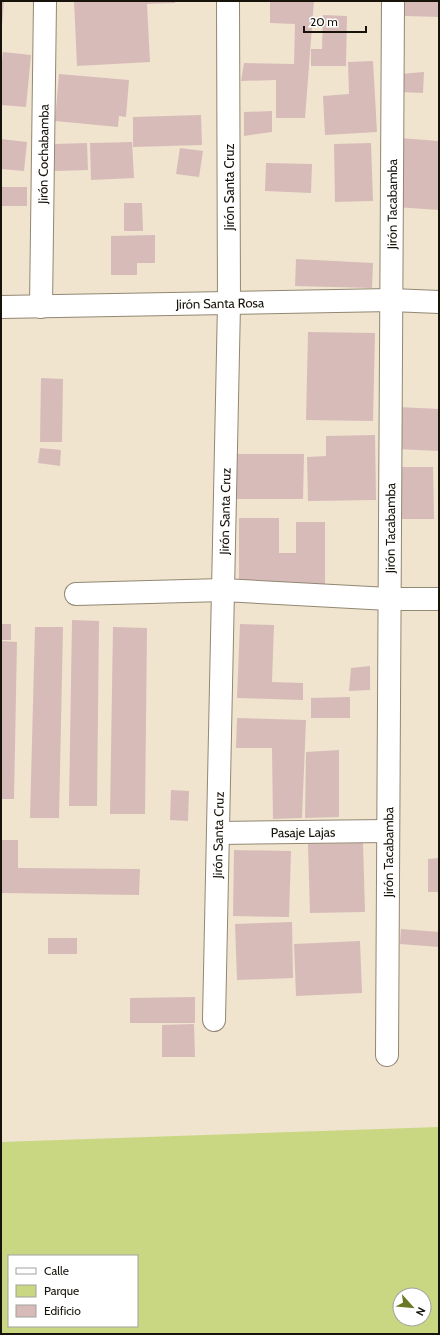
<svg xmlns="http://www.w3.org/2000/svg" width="440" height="1335" viewBox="0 0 440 1335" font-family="Cabin,sans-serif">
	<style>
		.green { fill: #c9d783; fill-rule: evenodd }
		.building { fill: #d7bbb9 }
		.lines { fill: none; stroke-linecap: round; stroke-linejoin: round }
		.minor-casing { stroke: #928773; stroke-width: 24 }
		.minor { stroke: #fff; stroke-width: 22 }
		.labels { text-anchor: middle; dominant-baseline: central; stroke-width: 3; stroke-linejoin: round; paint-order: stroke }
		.street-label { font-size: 13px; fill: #17130b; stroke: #fff }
	</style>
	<rect width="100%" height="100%" fill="#f0e4ce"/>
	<!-- green -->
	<path class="green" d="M 439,1127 L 439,1334 L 1,1334 L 1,1142 ZM 9,1256 L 137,1256 L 137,1326 L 9,1326 ZM 400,1295 L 424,1295 L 424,1319 L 400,1319 Z"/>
	<!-- building -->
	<path class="building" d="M 1,1 L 4,1 L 2,26 L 1,26 Z
		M 74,1 L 175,1 L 175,3 L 147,4 L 150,62 L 77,66 Z
		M 270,1 L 314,1 L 305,118 L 276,118 L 276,80 L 241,81 L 244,63 L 294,64 L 295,24 L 270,23 Z
		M 403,1 L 439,1 L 439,17 L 405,16 Z
		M 323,15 L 347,16 L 346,66 L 311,66 L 311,49 L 322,49 Z
		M 3,52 L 31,55 L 26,107 L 1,105 L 1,70 Z
		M 373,61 L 377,132 L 325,135 L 323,96 L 349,94 L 348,62 Z
		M 424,72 L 423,93 L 399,92 L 400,74 Z
		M 59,74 L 129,80 L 126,117 L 119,116 L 118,127 L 55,121 Z
		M 272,111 L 272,132 L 244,136 L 244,112 Z
		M 201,115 L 202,145 L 133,147 L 133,117 Z
		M 400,138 L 439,141 L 439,210 L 395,207 Z
		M 1,139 L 27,142 L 24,171 L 1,169 Z
		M 132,142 L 134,178 L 91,180 L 90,143 Z
		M 87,143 L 88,170 L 55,171 L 54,144 Z
		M 371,143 L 373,201 L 335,202 L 334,144 Z
		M 180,148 L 203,151 L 199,177 L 176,174 Z
		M 266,163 L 312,164 L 311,193 L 265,191 Z
		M 1,187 L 27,187 L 27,206 L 1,206 Z
		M 124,203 L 142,203 L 143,231 L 124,231 Z
		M 155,235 L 155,263 L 137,263 L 137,275 L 111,275 L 111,236 Z
		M 296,259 L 373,263 L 372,288 L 295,286 Z
		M 308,332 L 375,333 L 373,421 L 306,420 Z
		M 41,378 L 63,379 L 62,442 L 40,442 Z
		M 398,407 L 439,409 L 439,451 L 396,449 Z
		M 375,435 L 376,500 L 308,501 L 307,457 L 326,456 L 326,436 Z
		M 40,448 L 61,450 L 60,466 L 38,463 Z
		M 236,454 L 304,454 L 303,499 L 235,499 Z
		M 399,467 L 433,467 L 434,519 L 399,519 Z
		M 239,518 L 279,518 L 279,553 L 296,553 L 296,522 L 325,522 L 325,584 L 239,583 Z
		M 72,620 L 99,621 L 97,806 L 69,806 Z
		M 1,624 L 11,624 L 11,640 L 1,640 Z
		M 240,624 L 274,625 L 272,682 L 303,683 L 303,700 L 237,698 Z
		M 35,627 L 63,627 L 59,818 L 30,818 Z
		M 113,627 L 147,628 L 145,814 L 110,814 Z
		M 1,641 L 17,642 L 14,799 L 1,799 Z
		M 370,666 L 370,690 L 349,691 L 351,668 Z
		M 350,697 L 350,718 L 311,718 L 311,698 Z
		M 237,718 L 306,720 L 302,818 L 273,819 L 272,748 L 236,748 Z
		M 339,750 L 339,817 L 305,818 L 306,752 Z
		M 171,790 L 189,791 L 188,821 L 170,820 Z
		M 1,840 L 18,840 L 18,868 L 140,869 L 139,895 L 1,893 Z
		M 363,843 L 365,912 L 310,913 L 308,844 Z
		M 234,850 L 291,851 L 289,917 L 233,916 Z
		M 439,858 L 439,892 L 428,892 L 428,859 Z
		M 292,922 L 293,978 L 237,980 L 235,924 Z
		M 401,929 L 439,932 L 439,947 L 400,944 Z
		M 48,938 L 77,938 L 77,954 L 48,954 Z
		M 360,941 L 362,993 L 296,996 L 294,944 Z
		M 195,997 L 195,1023 L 130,1023 L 130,998 Z
		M 194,1024 L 195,1057 L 162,1057 L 162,1025 Z"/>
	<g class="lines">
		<defs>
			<g id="minor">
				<path id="s1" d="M 1,307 L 391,300 L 439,302"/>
				<path id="s2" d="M 41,307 L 45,1"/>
				<path d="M 76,594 L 223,590 L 389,599 L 439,599"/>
				<path id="s3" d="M 218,833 L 388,831"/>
				<path id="s4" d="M 214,1020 L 229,304 L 228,1"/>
				<path id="s5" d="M 387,1055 L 393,1"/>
			</g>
		</defs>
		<!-- minor casing -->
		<use href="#minor" class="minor-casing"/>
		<!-- minor -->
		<use href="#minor" class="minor"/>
	</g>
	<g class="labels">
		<!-- street labels -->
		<g class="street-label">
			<text stroke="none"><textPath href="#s2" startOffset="153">Jirón Cochabamba</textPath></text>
			<text transform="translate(229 187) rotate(-90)">Jirón Santa Cruz</text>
			<text stroke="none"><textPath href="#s5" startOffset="851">Jirón Tacabamba</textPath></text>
			<text stroke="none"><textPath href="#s1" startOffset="219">Jirón Santa Rosa</textPath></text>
			<text stroke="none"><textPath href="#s4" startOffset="509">Jirón Santa Cruz</textPath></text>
			<text stroke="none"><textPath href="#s5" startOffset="527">Jirón Tacabamba</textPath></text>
			<text stroke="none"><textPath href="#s3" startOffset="85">Pasaje Lajas</textPath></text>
			<text stroke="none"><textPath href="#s4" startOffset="185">Jirón Santa Cruz</textPath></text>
			<text stroke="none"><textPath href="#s5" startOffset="203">Jirón Tacabamba</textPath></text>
		</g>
	</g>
	<!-- border -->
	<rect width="440" height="1335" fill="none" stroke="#17130b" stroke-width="4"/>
	<!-- legend -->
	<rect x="8" y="1255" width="130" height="72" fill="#ffffff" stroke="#a2a19d"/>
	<rect x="16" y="1268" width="20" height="6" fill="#ffffff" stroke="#a2a19d"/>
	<text x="44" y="1275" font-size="12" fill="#17130b">Calle</text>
	<rect x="16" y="1285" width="20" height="12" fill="#c9d783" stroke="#a2a19d"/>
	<text x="44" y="1295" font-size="12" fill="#17130b">Parque</text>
	<rect x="16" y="1305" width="20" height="12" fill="#d7bbb9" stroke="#a2a19d"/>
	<text x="44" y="1315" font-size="12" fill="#17130b">Edificio</text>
	<!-- north arrow -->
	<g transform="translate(412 1307) rotate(117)"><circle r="19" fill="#ffffff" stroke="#a2a19d"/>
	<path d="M0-3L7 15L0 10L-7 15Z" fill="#6a7926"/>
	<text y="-6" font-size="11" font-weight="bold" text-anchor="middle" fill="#17130b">N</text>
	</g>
	<!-- scale -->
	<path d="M304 26v6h62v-6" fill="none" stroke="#17130b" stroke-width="2"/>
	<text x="310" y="26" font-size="12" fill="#17130b" stroke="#ffffff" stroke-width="3" paint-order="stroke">20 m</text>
</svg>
